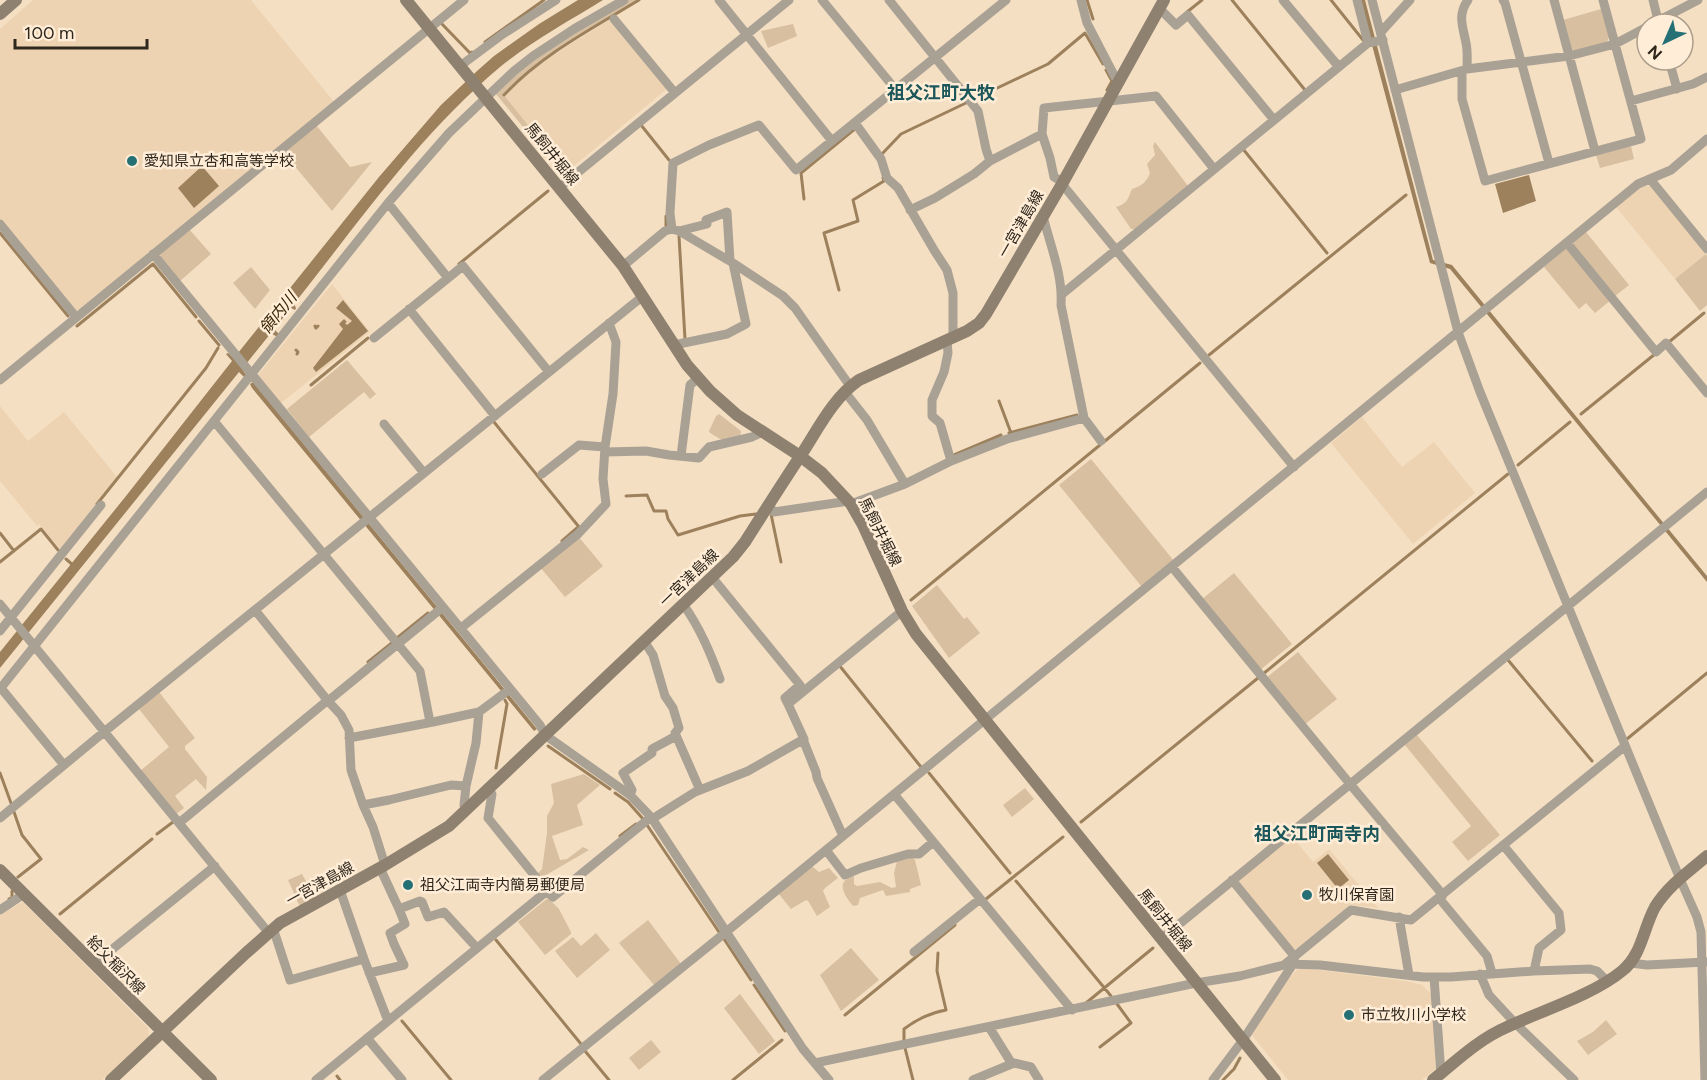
<svg xmlns="http://www.w3.org/2000/svg" width="1707" height="1080" viewBox="0 0 1707 1080" font-family="Figtree,'Noto Sans JP',sans-serif">
	<style>
		.built { fill: #edd3b1 }
		.green { fill: #d7bfa0 }
		.water { fill: #9c815c }
		.lines { fill: none; stroke-linecap: round; stroke-linejoin: round }
		.stream { stroke: #9c815c; stroke-width: 3 }
		.street { stroke: #aaa195; stroke-width: 9 }
		.secondary { stroke: #8e8170; stroke-width: 12 }
		.poi-dot { fill: #257075; stroke: #ffedd7; stroke-width: 2 }
		.labels { text-anchor: middle; dominant-baseline: central; stroke-width: 5; stroke-linejoin: round; paint-order: stroke }
		.street-label { font-size: 15px; fill: #2f271c; stroke: #ffedd7 }
		.poi-label { font-size: 15px; fill: #2f271c; stroke: #ffedd7; text-anchor: start }
		.water-label { font-size: 16px; font-style: italic; fill: #392404; stroke: #ffedd7 }
		.quarter-label { font-size: 18px; font-weight: bold; fill: #1b565a; stroke: #ffedd7 }
	</style>
	<rect width="100%" height="100%" fill="#f5dfc3"/>
	<!-- built -->
	<path class="built" d="M 33,0 L 251,0 L 335,103 L 78,312 L 76,311 L 0,219 L 0,29 Z
		M 611,19 L 668,88 L 563,175 L 548,157 L 551,154 L 505,97 L 522,77 L 569,45 Z
		M 1641,186 L 1650,186 L 1706,254 L 1675,279 L 1616,207 Z
		M 332,284 L 370,332 L 281,403 L 258,375 Z
		M 0,406 L 28,441 L 64,412 L 117,477 L 60,549 L 39,524 L 37,526 L 0,481 Z
		M 1362,417 L 1402,467 L 1434,442 L 1475,493 L 1413,544 L 1331,443 Z
		M 1292,836 L 1313,862 L 1329,849 L 1378,908 L 1350,905 L 1296,949 L 1291,948 L 1239,884 L 1239,879 Z
		M 23,902 L 148,1028 L 149,1036 L 102,1080 L 0,1080 L 0,915 Z
		M 1304,968 L 1406,981 L 1422,985 L 1433,996 L 1437,1068 L 1422,1080 L 1288,1080 L 1251,1034 L 1285,982 L 1297,970 Z"/>
	<!-- green -->
	<path class="green" d="M 629,0 L 638,0 C 592,28 541,55 503,94 L 551,154 L 548,157 L 495,93 C 534,55 582,28 629,0 Z
		M 1601,9 L 1609,37 L 1607,42 L 1575,51 L 1571,49 L 1563,20 Z
		M 793,24 L 797,36 L 768,48 L 761,31 Z
		M 316,125 L 350,167 L 372,162 L 332,211 L 283,152 Z
		M 1155,142 L 1188,186 L 1135,229 L 1131,229 L 1116,207 C 1127,204 1128,199 1132,189 C 1141,186 1146,183 1150,173 L 1147,164 L 1155,155 L 1153,146 Z
		M 1631,146 L 1634,159 L 1600,168 L 1596,155 Z
		M 189,229 L 211,254 L 180,281 L 161,258 L 160,253 Z
		M 1586,232 L 1629,285 L 1614,297 L 1572,244 Z
		M 1566,248 L 1611,300 L 1595,313 L 1586,303 L 1579,309 L 1544,267 Z
		M 1706,254 L 1707,256 L 1707,305 L 1700,311 L 1675,279 Z
		M 251,267 L 270,290 L 255,309 L 233,283 Z
		M 347,360 L 376,394 L 370,399 L 364,392 L 309,437 L 287,409 Z
		M 719,414 L 741,431 L 740,438 L 722,440 L 710,433 L 709,431 L 716,416 Z
		M 1091,459 L 1174,561 L 1142,587 L 1059,485 Z
		M 578,536 L 603,566 L 565,597 L 540,567 Z
		M 1234,573 L 1292,644 L 1259,671 L 1201,600 Z
		M 937,585 L 964,619 L 967,617 L 980,633 L 949,658 L 912,606 Z
		M 1298,652 L 1337,699 L 1304,725 L 1266,678 Z
		M 159,692 L 195,738 L 185,746 L 185,749 L 207,777 L 206,790 L 196,779 L 175,796 L 184,808 L 175,815 L 140,771 L 169,747 L 139,709 Z
		M 1417,735 L 1500,835 L 1468,861 L 1452,842 L 1471,826 L 1405,745 Z
		M 584,774 L 600,785 L 577,805 L 583,825 L 552,836 L 560,860 L 567,859 L 583,847 L 589,850 L 541,878 L 537,874 L 542,869 L 547,833 L 547,816 L 554,803 L 551,784 Z
		M 1025,788 L 1034,799 L 1012,817 L 1003,805 Z
		M 911,857 L 915,860 L 921,885 L 910,889 L 910,892 L 886,896 L 883,890 L 860,898 L 858,905 L 853,906 C 845,896 834,881 854,876 L 854,884 L 857,886 L 880,882 L 892,888 L 896,887 L 894,873 L 897,861 Z
		M 810,867 L 813,867 L 819,872 L 829,868 L 838,878 L 825,888 L 823,891 L 830,907 L 817,916 L 808,901 L 806,900 L 791,909 L 778,893 Z
		M 302,874 L 315,898 L 300,907 L 288,880 Z
		M 548,898 L 559,909 L 571,932 L 571,934 L 545,955 L 518,922 Z
		M 648,920 L 681,964 L 654,985 L 619,943 Z
		M 596,933 L 610,950 L 577,978 L 555,951 L 573,937 L 581,946 Z
		M 851,948 L 879,980 L 841,1011 L 820,975 Z
		M 740,994 L 775,1041 L 759,1054 L 724,1008 Z
		M 1606,1020 L 1617,1034 L 1588,1055 L 1577,1041 L 1593,1032 Z
		M 651,1040 L 661,1052 L 639,1070 L 629,1058 Z"/>
	<!-- water -->
	<path class="water" d="M 578,0 L 603,0 C 569,21 532,41 500,67 C 420,134 359,222 294,304 L 296,308 L 295,310 L 291,308 L 274,329 L 279,334 L 277,337 L 271,333 L 242,369 L 247,376 L 245,378 L 239,372 L 0,668 L 0,652 L 126,496 L 232,361 L 226,354 L 228,353 L 234,358 L 379,177 L 441,105 L 477,71 L 494,56 L 539,24 Z
		M 1360,0 L 1365,0 L 1433,260 L 1452,265 L 1707,576 L 1707,582 L 1450,269 L 1430,263 Z
		M 202,166 L 219,186 L 194,208 L 178,188 Z
		M 1529,175 L 1536,201 L 1503,213 L 1495,184 Z
		M 343,300 L 368,331 L 316,372 L 313,368 L 343,329 L 339,324 L 344,319 L 347,322 L 345,323 L 347,325 L 352,321 L 336,308 Z
		M 253,382 L 275,409 L 537,729 L 534,731 L 252,388 L 250,384 Z
		M 1328,854 L 1349,880 L 1338,889 L 1317,863 Z"/>
	<g class="lines">
		<!-- stream -->
		<path class="stream" d="M 1087,0 L 1093,19
			M 1232,0 L 1305,90
			M 1331,0 L 1363,40
			M 1187,12 L 1202,0
			M 442,24 L 470,53 L 472,52
			M 485,42 L 544,0
			M 1106,70 L 1112,81 L 1107,90
			M 504,95 C 541,55 593,28 639,0
			M 972,100 L 1048,64 L 1085,33 L 1103,64
			M 641,125 L 669,160
			M 1243,149 L 1327,253
			M 881,155 L 901,134 L 968,102
			M 804,199 L 801,173 L 856,128
			M 666,226 L 666,216
			M 0,233 L 68,316
			M 679,236 L 685,339
			M 459,264 L 548,191
			M 839,290 L 824,233 L 858,221 L 853,200 L 884,181 L 883,178
			M 199,321 L 219,345
			M 77,326 L 153,264 L 196,317
			M 315,326 L 316,328 L 318,326
			M 1669,342 L 1704,313
			M 296,350 L 298,352 L 297,354
			M 1209,355 L 1406,195
			M 311,385 L 368,338
			M 999,401 L 1011,433
			M 1581,414 L 1655,354
			M 494,422 L 579,527
			M 1009,433 L 1077,415
			M 1105,441 L 1200,363
			M 954,455 L 1001,435
			M 1518,465 L 1570,422
			M 626,496 L 647,495 L 654,511 L 666,511 L 668,519 L 678,535 L 740,516 L 756,514
			M 97,504 L 206,368 L 218,348
			M 771,514 L 781,562
			M 0,533 L 14,551
			M 562,541 L 577,528
			M 66,559 L 74,566
			M 0,562 L 41,529 L 58,550
			M 911,600 L 1100,445
			M 397,638 L 428,613
			M 1508,660 L 1592,761
			M 368,662 L 393,642
			M 839,665 L 921,767
			M 1263,674 L 1508,474
			M 1627,739 L 1707,673
			M 548,746 L 610,789
			M 496,768 L 507,704 L 505,700
			M 0,773 L 11,803
			M 929,773 L 1010,873
			M 615,793 L 628,802 L 644,820
			M 14,812 L 22,835 L 41,859 L 18,877
			M 1081,822 L 1258,678
			M 647,825 L 719,932
			M 157,834 L 173,822
			M 620,836 L 636,824
			M 1016,881 L 1111,996
			M 9,899 L 12,897 L 12,891
			M 986,899 L 1063,837
			M 60,914 L 152,839
			M 724,939 L 751,980
			M 496,940 L 581,1044
			M 754,985 L 785,1031
			M 1086,1003 L 1153,948
			M 845,1015 L 955,925
			M 402,1021 L 451,1080
			M 904,1041 L 904,1029 C 917,1019 930,1013 946,1010 L 937,971 L 938,953
			M 1100,1047 L 1131,1023 L 1117,1004
			M 905,1048 L 913,1080
			M 585,1051 L 609,1080
			M 337,1076 L 340,1080
			M 733,1080 L 782,1040
			M 1223,1080 L 1234,1069 L 1240,1058"/>
		<!-- street -->
		<path class="street" d="M 719,0 L 832,141
			M 822,0 L 896,90
			M 889,0 L 978,111 L 986,149 L 990,161
			M 1081,0 L 1087,23 L 1115,77 L 1119,78
			M 1283,0 L 1339,67
			M 1357,0 L 1368,43
			M 1372,0 L 1458,332 L 1480,392 L 1680,879 L 1697,917 L 1701,932 L 1705,1080
			M 1503,0 L 1505,3 L 1549,163
			M 1554,0 L 1595,151
			M 1653,0 L 1659,24
			M 1160,9 L 1176,25 L 1188,15 L 1274,120
			M 614,19 L 675,93
			M 1652,24 L 1698,0
			M 1381,32 L 1410,0
			M 1669,60 L 1677,89
			M 460,66 L 503,34 L 556,0
			M 1467,69 C 1467,61 1468,52 1466,43 C 1463,27 1457,15 1468,0
			M 1462,71 L 1462,99 L 1485,181 L 1641,139 L 1603,0
			M 1395,90 L 1467,69 L 1569,56 L 1615,44 L 1647,27
			M 1631,101 L 1693,84 L 1707,77
			M 855,123 L 881,159 L 887,178 L 898,188 L 934,250 L 947,270 L 953,293 L 953,338
			M 1042,134 L 1050,158 L 1054,177 L 1063,182
			M 1650,179 L 1707,249
			M 1062,184 L 1294,467
			M 560,187 L 789,0
			M 388,203 L 448,278
			M 910,210 L 935,198 L 974,174 L 990,161 L 1042,134 L 1044,108 L 1156,96 L 1214,169
			M 0,224 L 76,317
			M 672,229 L 670,213 L 673,163 L 709,145 L 759,125 L 796,170 L 1006,0
			M 679,231 L 707,224 L 706,220 L 727,212 L 730,261
			M 1567,243 L 1656,352 L 1666,343 L 1707,393
			M 153,254 L 540,725 L 545,735 L 630,795 L 651,817 L 803,1049 L 829,1080
			M 623,266 L 665,231 L 672,229 L 679,231 L 733,263 L 783,296 L 795,308 L 850,386
			M 1061,295 L 1368,43 L 1383,40
			M 409,309 L 495,416
			M 374,338 L 463,266 L 549,372
			M 947,340 L 948,353 L 944,372 L 932,400 L 932,416 L 940,423 L 951,461
			M 674,345 L 727,334 L 746,324 L 733,263
			M 0,380 L 464,0
			M 845,392 L 867,420 L 905,484
			M 1084,418 L 1101,441
			M 214,421 L 420,671 L 430,722
			M 384,424 L 424,473
			M 605,452 L 646,451 L 669,455 L 699,458 L 709,447 L 752,437 L 763,432
			M 681,456 L 690,385 L 698,378
			M 542,474 L 579,445 L 605,447
			M 851,504 L 905,484 L 951,461 L 1007,439 L 1084,418 L 1061,305 C 1063,275 1050,245 1043,216
			M 769,506 L 774,512 L 849,501
			M 1172,567 L 1350,784
			M 712,577 L 800,685 L 785,698 L 788,704
			M 0,604 L 268,932
			M 683,604 C 700,628 710,652 720,679
			M 255,610 L 328,701
			M 461,628 L 578,534 L 606,504 L 603,479 L 605,447 L 613,394 L 616,342 L 609,323
			M 0,631 L 101,505
			M 644,641 L 653,655 L 665,696 L 673,708 L 679,728 L 675,733 L 700,790
			M 1,688 L 64,765
			M 0,689 L 388,203 L 449,133 L 514,71 L 533,56 L 574,29 L 624,0
			M 349,738 L 433,722 L 479,712 L 510,689
			M 1350,784 L 1443,895
			M 487,789 L 492,794 L 488,818 L 547,891
			M 894,794 L 1072,1010
			M 630,795 L 632,790 L 623,773 L 652,753 L 652,749 L 676,736
			M 363,805 L 389,800 L 451,785 L 466,786
			M 467,809 L 464,805 L 466,786 L 476,743 L 479,712
			M 0,818 L 104,732 L 643,296
			M 652,819 L 695,792 L 748,771 L 804,739
			M 179,823 L 328,700
			M 843,836 L 817,778 L 816,772 L 804,742 L 804,739 L 788,704 L 902,611
			M 1503,845 L 1559,913 L 1561,930 L 1539,948 L 1534,971
			M 826,850 L 845,875 L 861,868 L 908,854 L 919,854 L 933,842
			M 385,865 L 373,827 L 363,805 L 351,770 L 349,730 L 341,715 L 328,701 L 443,607
			M 380,868 L 399,909 L 420,901 L 422,902 L 428,917 L 444,912 L 477,948
			M 1232,880 L 1295,957
			M 340,890 L 364,959 L 388,1021
			M 1439,898 L 1487,956 L 1492,973
			M 0,910 L 24,894
			M 1399,917 L 1409,975
			M 273,928 L 290,980 L 364,959
			M 1161,939 L 1707,492
			M 914,952 L 980,899
			M 1631,963 L 1647,965 L 1706,962
			M 94,964 L 215,866
			M 1284,965 L 1351,910 L 1411,920 L 1625,746
			M 369,973 L 404,965 L 394,944 L 390,933 L 405,924 L 399,909
			M 1480,974 L 1489,995 L 1515,1023 L 1574,1080
			M 1434,977 L 1441,1074
			M 989,1027 L 1012,1064
			M 367,1038 L 402,1080
			M 815,1063 L 1196,983 L 1240,976 L 1288,964 L 1320,965 L 1423,977 L 1451,977 L 1534,971 L 1590,969 L 1597,971 L 1607,981
			M 316,1080 L 547,891 L 553,897 L 651,817
			M 543,1080 L 726,932 L 1638,184 L 1671,170 L 1707,139
			M 973,1080 L 1014,1063 L 1031,1067 L 1039,1080
			M 1213,1080 L 1243,1040 L 1293,964"/>
		<!-- secondary -->
		<path class="secondary" d="M 406,0 L 623,266 L 687,365 L 710,391 L 737,415 L 800,456 L 822,473 L 851,504 L 863,525 L 902,611 L 916,634 L 1275,1080
			M 0,14 L 16,0
			M 0,870 L 211,1080
			M 111,1080 L 246,953 L 280,923 L 385,865 L 449,826 L 733,557 L 745,542 C 764,512 783,482 803,452 C 819,427 834,397 859,380 L 967,331 L 979,323 L 986,314 L 1062,184 L 1164,0
			M 1433,1080 C 1456,1061 1479,1039 1507,1027 C 1541,1011 1593,995 1622,971 C 1642,955 1643,929 1655,907 C 1668,886 1688,872 1707,856"/>
	</g>
	<!-- markers -->
	<g class="poi-dot">
		<circle cx="132" cy="161" r="6"/>
		<circle cx="408" cy="885" r="6"/>
		<circle cx="1307" cy="895" r="6"/>
		<circle cx="1349" cy="1015" r="6"/>
	</g>
	<g class="labels">
		<!-- street labels -->
		<g class="street-label">
			<text transform="translate(552 154) rotate(51)">馬飼井堀線</text>
			<text transform="translate(1021 224) rotate(-60)">一宮津島線</text>
			<text transform="translate(880 532) rotate(63)">馬飼井堀線</text>
			<text transform="translate(689 578) rotate(-44)">一宮津島線</text>
			<text transform="translate(320 884) rotate(-29)">一宮津島線</text>
			<text transform="translate(1165 920) rotate(51)">馬飼井堀線</text>
			<text transform="translate(116 965) rotate(45)">給父稲沢線</text>
		</g>
		<!-- poi labels -->
		<g class="poi-label">
			<text x="144" y="161">愛知県立杏和高等学校</text>
			<text x="420" y="885">祖父江両寺内簡易郵便局</text>
			<text x="1319" y="895">牧川保育園</text>
			<text x="1361" y="1015">市立牧川小学校</text>
		</g>
		<!-- water labels -->
		<g class="water-label">
			<text transform="translate(278 313) rotate(-51)">領内川</text>
		</g>
		<!-- quarter labels -->
		<g class="quarter-label">
			<text x="941" y="93">祖父江町大牧</text>
			<text x="1317" y="834">祖父江町両寺内</text>
		</g>
	</g>
	<!-- north arrow -->
	<g transform="translate(1665 42) rotate(224)"><circle r="28" fill="#ffedd7" stroke="#ac9e8c" stroke-width="1.5"/>
	<path d="M0-4.5L10 22L0 15L-10 22Z" fill="#257075"/>
	<text y="-9" font-size="16" font-weight="bold" text-anchor="middle" fill="#2f271c">N</text>
	</g>
	<!-- scale -->
	<path d="M15 39v9h132v-9" fill="none" stroke="#2f271c" stroke-width="3"/>
	<text x="24" y="39" font-size="18" fill="#2f271c" stroke="#ffedd7" stroke-width="4.5" paint-order="stroke">100 m</text>
</svg>
